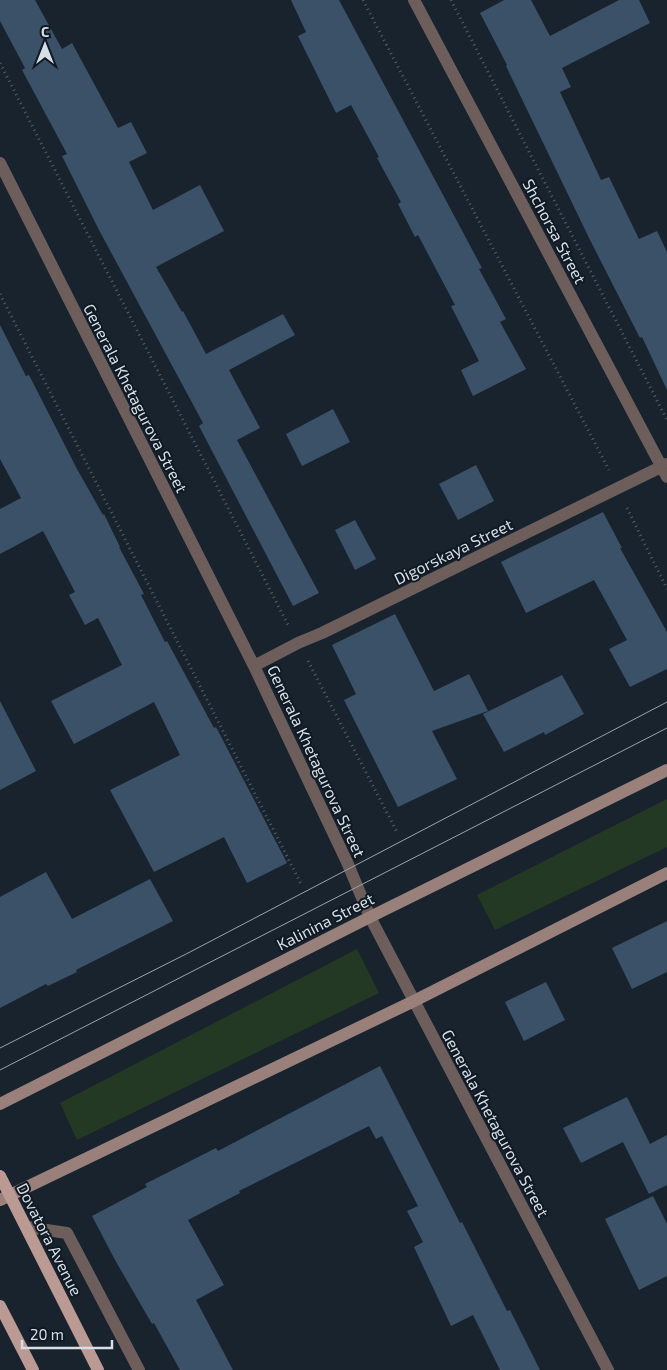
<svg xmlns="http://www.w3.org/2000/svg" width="667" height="1370" viewBox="0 0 667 1370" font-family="'Exo 2',sans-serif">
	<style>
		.green { fill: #243924 }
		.building { fill: #3a5168 }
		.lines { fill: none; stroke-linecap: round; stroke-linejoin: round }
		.path { stroke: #555f69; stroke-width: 3; stroke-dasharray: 1 4; stroke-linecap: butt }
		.street { stroke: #6e5e5b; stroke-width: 12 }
		.secondary { stroke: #9a807b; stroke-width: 12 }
		.primary { stroke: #bb9a93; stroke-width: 12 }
		.tram { stroke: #9ba3ac; stroke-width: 1 }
		.labels { text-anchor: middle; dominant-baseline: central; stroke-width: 4; stroke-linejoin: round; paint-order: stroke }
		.street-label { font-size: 16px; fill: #d7dee5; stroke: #0f1a24 }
	</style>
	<rect width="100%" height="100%" fill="#18232e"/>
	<!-- green -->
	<path class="green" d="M 667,799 L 667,847 L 495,930 L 477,895 Z
		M 357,949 L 379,993 L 77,1140 L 60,1103 Z"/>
	<!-- building -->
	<path class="building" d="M 0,0 L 35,0 L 62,49 L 72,43 L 118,128 L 131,122 L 147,153 L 129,162 L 153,210 L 200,185 L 224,231 L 156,267 L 182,312 L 183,311 L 206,354 L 283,314 L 295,335 L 229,370 L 260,428 L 237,440 L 319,593 L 293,606 L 199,426 L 203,423 L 99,230 L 62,156 L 67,154 L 22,70 L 25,68 L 0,21 Z
		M 291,0 L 339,0 L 482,268 L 479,269 L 506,319 L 500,322 L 526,369 L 473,396 L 461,370 L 479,361 L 451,306 L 455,305 L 418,235 L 415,237 L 398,204 L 401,202 L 377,158 L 379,157 L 351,105 L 336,113 L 298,36 L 306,32 Z
		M 504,0 L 531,0 L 550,36 L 619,0 L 639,0 L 650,23 L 562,68 L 571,87 L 560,92 L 601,180 L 609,177 L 639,239 L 657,231 L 667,252 L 667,390 L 642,337 L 640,338 L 590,240 L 506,66 L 507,65 L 480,13 Z
		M 0,325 L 26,376 L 29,375 L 77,469 L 103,515 L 104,514 L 120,547 L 119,547 L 144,594 L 141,595 L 165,642 L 167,641 L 214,728 L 216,727 L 287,863 L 247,883 L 224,837 L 154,872 L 110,790 L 180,755 L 154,702 L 74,744 L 51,701 L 122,665 L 98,618 L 85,625 L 69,595 L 75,592 L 43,531 L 0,554 L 0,509 L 21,498 L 0,459 Z
		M 333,409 L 350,442 L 302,466 L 286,434 Z
		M 476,465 L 494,501 L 458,520 L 439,484 Z
		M 603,512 L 622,548 L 620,548 L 667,632 L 667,669 L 630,687 L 609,649 L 627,640 L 594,580 L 526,613 L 501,562 Z
		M 355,520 L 376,559 L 355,570 L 335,530 Z
		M 395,614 L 434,691 L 469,674 L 488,711 L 432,731 L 457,779 L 398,807 L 344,700 L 356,694 L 332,645 Z
		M 562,675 L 584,714 L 545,735 L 544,732 L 504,752 L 483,714 Z
		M 0,701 L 36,771 L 0,790 Z
		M 46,872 L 72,919 L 150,879 L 173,921 L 76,970 L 77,972 L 48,986 L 46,984 L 0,1008 L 0,897 Z
		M 667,921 L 667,972 L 632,989 L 612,948 Z
		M 546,982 L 565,1020 L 524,1041 L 505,1002 Z
		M 380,1066 L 460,1223 L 462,1222 L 507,1311 L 510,1310 L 540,1370 L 500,1370 L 473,1315 L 451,1326 L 414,1247 L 423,1242 L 407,1211 L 418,1206 L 382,1136 L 376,1139 L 369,1126 L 239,1191 L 240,1193 L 188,1220 L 224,1285 L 196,1300 L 233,1370 L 180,1370 L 154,1323 L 152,1324 L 115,1260 L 92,1216 L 147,1187 L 145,1184 L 216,1148 L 218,1151 Z
		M 627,1097 L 650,1144 L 667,1135 L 667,1185 L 649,1194 L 623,1142 L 581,1163 L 563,1128 Z
		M 653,1196 L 667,1224 L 667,1276 L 639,1290 L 605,1219 Z"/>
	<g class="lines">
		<!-- path -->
		<path class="path" d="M 363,0 L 609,470
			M 451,0 L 667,420
			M 0,63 L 288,625
			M 0,294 L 301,884
			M 627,508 L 667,589
			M 308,661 L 398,834"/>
		<!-- street -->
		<path class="street" d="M 414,0 L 667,477
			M 0,163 L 254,666 L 347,862 L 370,917 L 608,1370
			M 254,666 L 298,643 L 322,633 L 667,464
			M 26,1227 L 67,1233 L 139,1370"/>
		<!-- secondary -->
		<path class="secondary" d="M 0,1104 L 370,917 L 667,770
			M 0,1200 L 414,1001 L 667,873"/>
		<!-- primary -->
		<path class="primary" d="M 0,1176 L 98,1370
			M 0,1306 L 33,1370"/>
		<!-- tram -->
		<path class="tram" d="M 0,1048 L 190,952 L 667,702
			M 0,1070 L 667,728"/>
	</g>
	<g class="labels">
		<!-- street labels -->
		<g class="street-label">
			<text transform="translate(555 231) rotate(62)">Shchorsa Street</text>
			<text transform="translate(136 398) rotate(63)">Generala Khetagurova Street</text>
			<text transform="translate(453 551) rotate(-26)">Digorskaya Street</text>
			<text transform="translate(317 761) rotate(65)">Generala Khetagurova Street</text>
			<text transform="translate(325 921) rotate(-27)">Kalinina Street</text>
			<text transform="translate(496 1123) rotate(62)">Generala Khetagurova Street</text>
			<text transform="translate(50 1239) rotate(63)">Dovatora Avenue</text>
		</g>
	</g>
	<!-- north arrow -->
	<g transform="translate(45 45)" stroke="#0f1a24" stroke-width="4" paint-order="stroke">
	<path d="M0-4L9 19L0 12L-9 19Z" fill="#d7dee5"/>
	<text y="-8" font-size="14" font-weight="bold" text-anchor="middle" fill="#d7dee5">С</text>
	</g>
	<!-- scale -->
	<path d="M22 1340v8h90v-8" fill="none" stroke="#d7dee5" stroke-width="2.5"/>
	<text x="30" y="1340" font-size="15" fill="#d7dee5" stroke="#0f1a24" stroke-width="4" paint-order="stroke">20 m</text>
</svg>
